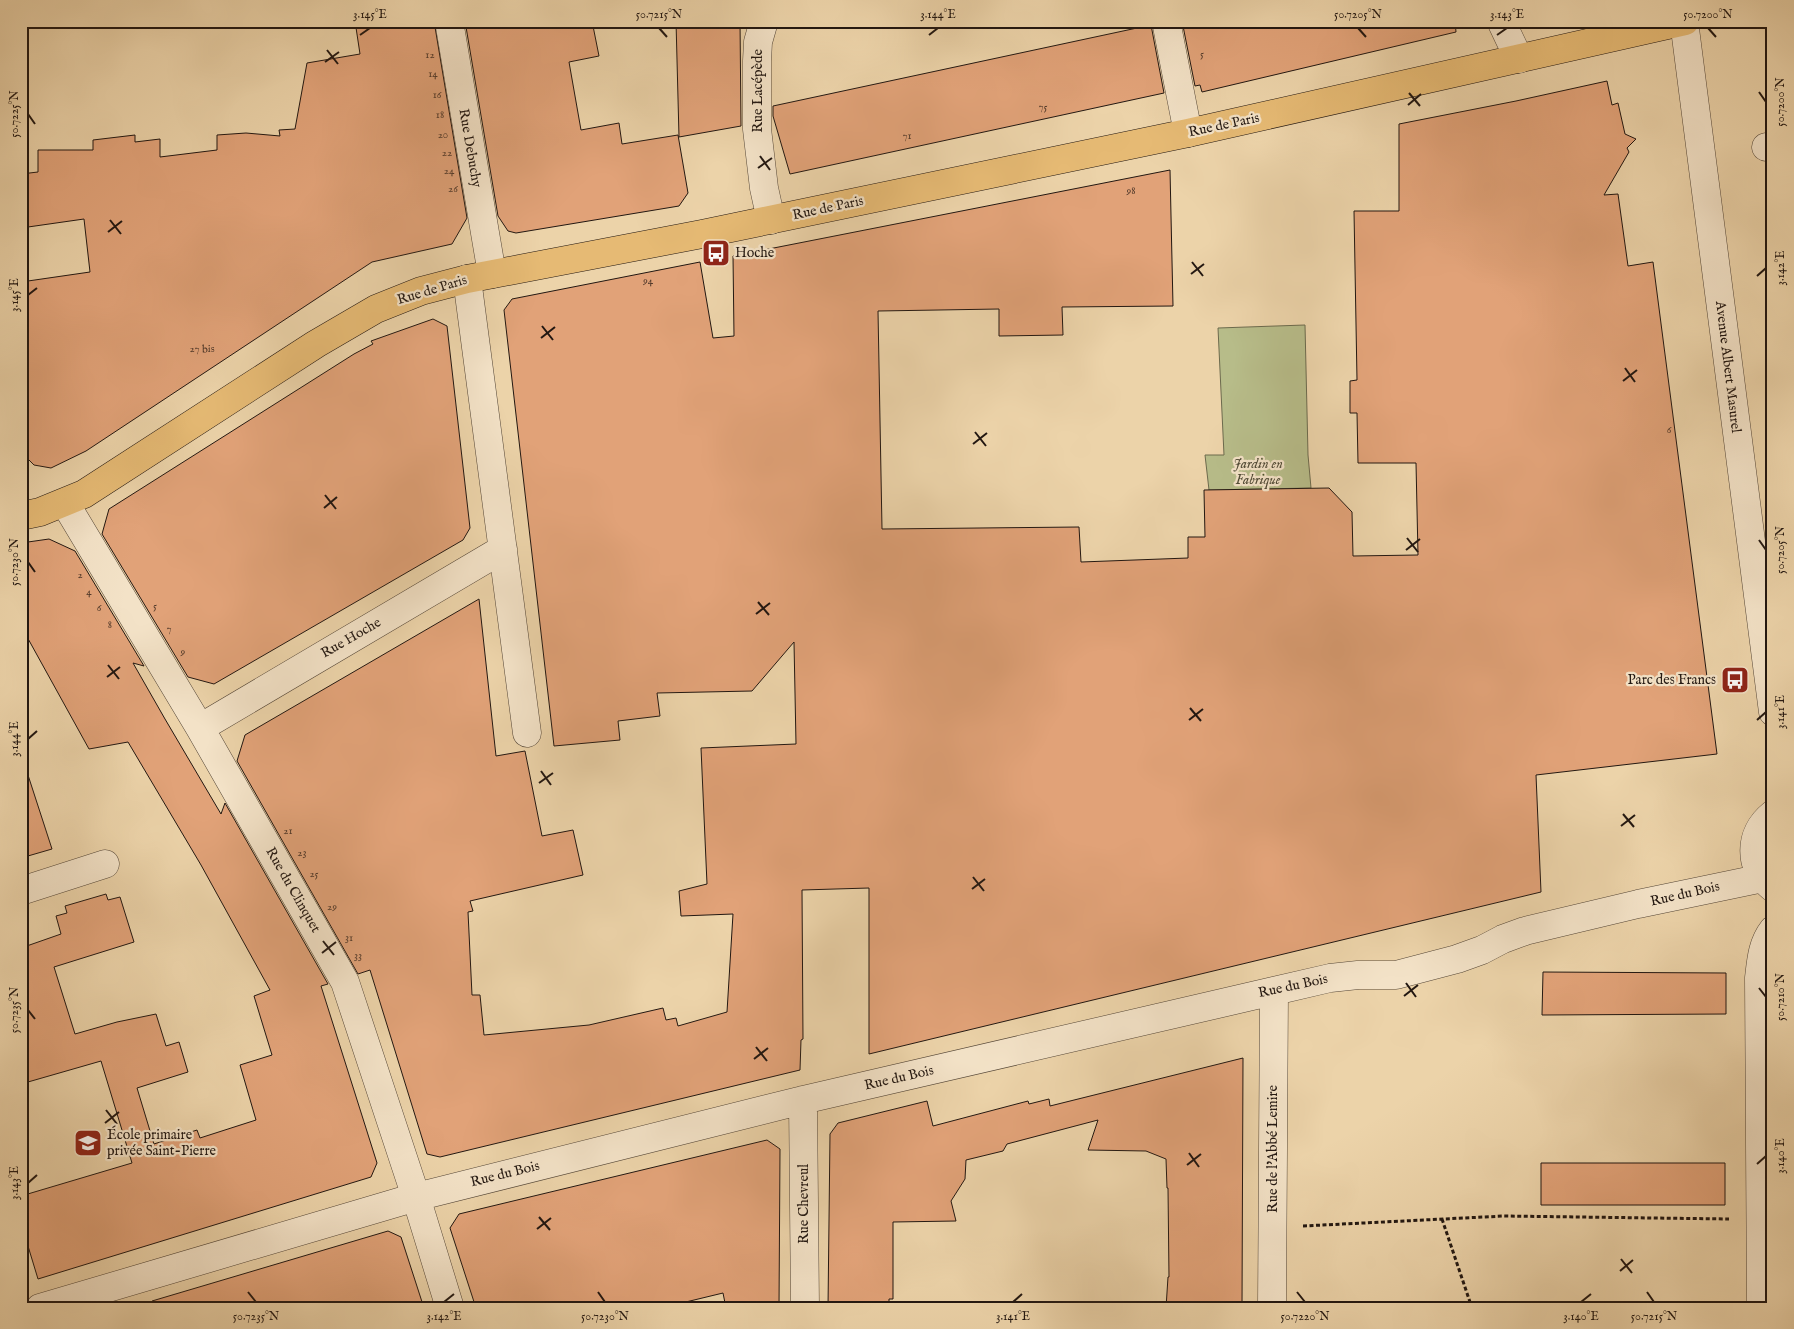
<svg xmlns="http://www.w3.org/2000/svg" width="1794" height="1329" viewBox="0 0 1794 1329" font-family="'IM FELL English',serif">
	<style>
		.green { fill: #b7bc89; stroke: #6c6a4d }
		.building { fill: #e1a278; stroke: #221711 }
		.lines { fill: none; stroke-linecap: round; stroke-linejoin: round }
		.minor-casing { stroke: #544637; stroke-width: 29 }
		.major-casing { stroke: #221711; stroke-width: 29 }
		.path { stroke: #221711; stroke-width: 3; stroke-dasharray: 4 2.5; stroke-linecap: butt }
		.minor { stroke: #f3e2c7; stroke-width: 28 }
		.major { stroke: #e6ba74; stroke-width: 28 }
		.ticks { fill: none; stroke: #221711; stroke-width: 2 }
		.labels { text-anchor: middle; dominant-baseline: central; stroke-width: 4.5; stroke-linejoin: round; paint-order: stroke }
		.number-label { font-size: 11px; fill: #523a2b }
		.street-label { font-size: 14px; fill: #221711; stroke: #f3e2c7 }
		.poi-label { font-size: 14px; fill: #221711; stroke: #f3e2c7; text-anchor: start }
		.park-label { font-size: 14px; font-style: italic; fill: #4f4935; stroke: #f3e2c7 }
		.neatline { fill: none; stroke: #221711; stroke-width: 2 }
		.ticks-label { font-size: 12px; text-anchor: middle; fill: #221711 }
	</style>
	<rect width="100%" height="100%" fill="#ecd3a9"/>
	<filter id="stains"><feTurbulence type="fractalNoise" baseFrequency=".004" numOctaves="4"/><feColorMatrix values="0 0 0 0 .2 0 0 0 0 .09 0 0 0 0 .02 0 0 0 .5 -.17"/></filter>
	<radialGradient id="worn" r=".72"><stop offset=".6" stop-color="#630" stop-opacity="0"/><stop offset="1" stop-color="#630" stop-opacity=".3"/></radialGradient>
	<!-- green -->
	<path class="green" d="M 1305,325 L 1308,455 L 1311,488 L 1209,490 L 1205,455 L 1224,455 L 1218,328 Z"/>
	<!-- building -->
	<path class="building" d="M 355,21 L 434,21 L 467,218 L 452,244 L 372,262 L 86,451 L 51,468 L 34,465 L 21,452 L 21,282 L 90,272 L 84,219 L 21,228 L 21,174 L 38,172 L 38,150 L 93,150 L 93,140 L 135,135 L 135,142 L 160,139 L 160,157 L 217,150 L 217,135 L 246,133 L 280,136 L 279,130 L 295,129 L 307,63 L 360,54 Z
		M 465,21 L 592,21 L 599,56 L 569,62 L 581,130 L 619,123 L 622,144 L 678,135 L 688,193 L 679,206 L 516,233 L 508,231 L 498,216 Z
		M 676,21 L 740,21 L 741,126 L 679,137 Z
		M 1182,21 L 1455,21 L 1456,32 L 1202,92 L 1200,85 L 1195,86 Z
		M 1151,25 L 1164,93 L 790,174 L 773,116 L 773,106 Z
		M 1607,81 L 1612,105 L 1618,103 L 1625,134 L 1636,139 L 1627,148 L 1629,152 L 1604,195 L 1618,194 L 1628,266 L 1653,262 L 1717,754 L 1536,775 L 1541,892 L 869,1054 L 869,888 L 802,890 L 803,1039 L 801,1040 L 800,1070 L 440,1157 L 427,1154 L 370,970 L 358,974 L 237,761 L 245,735 L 479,599 L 496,756 L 525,751 L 542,836 L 573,830 L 583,875 L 470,901 L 473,911 L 468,912 L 472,995 L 480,995 L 484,1035 L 589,1025 L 663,1008 L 666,1020 L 676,1018 L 678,1026 L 727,1012 L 733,914 L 681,916 L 679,891 L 707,884 L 701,748 L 796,744 L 794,642 L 752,691 L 657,693 L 660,716 L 618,721 L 620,740 L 554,746 L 504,310 L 512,299 L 700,262 L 713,338 L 734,336 L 733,256 L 1170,170 L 1173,306 L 1062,307 L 1063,335 L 999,336 L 999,309 L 878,311 L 882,529 L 1079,527 L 1081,562 L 1188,558 L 1188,537 L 1205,537 L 1204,490 L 1329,488 L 1352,512 L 1353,556 L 1418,555 L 1416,463 L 1358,463 L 1357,413 L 1350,413 L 1350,381 L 1357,380 L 1354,211 L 1399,211 L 1399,124 L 1516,101 Z
		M 433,319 L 447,326 L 470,528 L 463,540 L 214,684 L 188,677 L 102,534 L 109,509 L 354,354 L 373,344 L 371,341 Z
		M 49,539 L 75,551 L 144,666 L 133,663 L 165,719 L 221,814 L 225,803 L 328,984 L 321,986 L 377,1163 L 371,1177 L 38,1279 L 21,1223 L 21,1196 L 132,1163 L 101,1061 L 21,1084 L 21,948 L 61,934 L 56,916 L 67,913 L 65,906 L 106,894 L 108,900 L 120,897 L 134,942 L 54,967 L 75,1034 L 117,1022 L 156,1014 L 166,1046 L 179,1042 L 188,1072 L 137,1088 L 154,1144 L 197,1130 L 200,1138 L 256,1120 L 240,1065 L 272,1055 L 254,996 L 270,990 L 201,865 L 128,742 L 89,749 L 21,626 L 21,543 Z
		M 27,772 L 52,849 L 21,858 L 21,773 Z
		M 1543,972 L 1726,973 L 1726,1014 L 1542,1015 Z
		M 1243,1058 L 1242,1308 L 1166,1308 L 1168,1277 L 1169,1277 L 1168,1188 L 1167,1188 L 1166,1159 L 1146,1151 L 1088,1150 L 1098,1120 L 1007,1144 L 1003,1151 L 966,1160 L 965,1179 L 951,1201 L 956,1221 L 893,1222 L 893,1299 L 889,1299 L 889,1308 L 828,1308 L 830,1134 L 838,1123 L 927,1101 L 933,1126 L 1028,1101 L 1029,1104 L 1049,1099 L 1050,1106 Z
		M 767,1140 L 780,1149 L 779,1308 L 726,1308 L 723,1293 L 661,1308 L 476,1308 L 450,1228 L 459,1214 Z
		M 1541,1163 L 1725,1163 L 1725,1205 L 1541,1205 Z
		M 388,1231 L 401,1237 L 424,1308 L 153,1308 L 152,1301 Z"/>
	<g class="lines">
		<defs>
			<path id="minor" d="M 449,21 L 492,274
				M 764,21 L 758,42 L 757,61 L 757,129 L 764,188 L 771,220
				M 1166,21 L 1188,133
				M 1501,21 L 1519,59
				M 1684,21 L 1773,712
				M 1766,147 L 1773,146
				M 467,279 L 527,733
				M 65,503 L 200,728 L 345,982 L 416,1197 L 450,1308
				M 200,728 L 503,549
				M 1773,814 C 1748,834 1748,867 1773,888
				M 21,891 L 105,864
				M 803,1100 L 805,1308
				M 40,1308 L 416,1197 L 803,1100 L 1274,991 L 1330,978 L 1358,975 L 1396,975 L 1457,959 L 1482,950 L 1503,939 L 1525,931 L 1638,904 L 1763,878
				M 1272,1308 L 1274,991
				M 1761,1308 L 1759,978 C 1761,961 1762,944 1773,930"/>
			<path id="major" d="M 21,516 L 40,512 L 84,494 L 316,344 L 376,309 L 421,291 L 467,279 L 702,234 L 1188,133 L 1685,21"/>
		</defs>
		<!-- minor casing -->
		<use href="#minor" class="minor-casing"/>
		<!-- major casing -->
		<use href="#major" class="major-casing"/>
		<!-- path -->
		<path class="path" d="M 1442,1219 L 1472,1308
			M 1303,1226 L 1504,1216 L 1729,1219"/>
		<!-- minor -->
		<use href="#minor" class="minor"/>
		<!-- major -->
		<use href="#major" class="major"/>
	</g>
	<!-- ticks -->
	<path class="ticks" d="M 659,28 L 667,37M 1358,28 L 1366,37M 1708,28 L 1716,37M 360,35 L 370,28M 929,35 L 938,28M 1497,35 L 1507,28M 327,50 L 338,64M 325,62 L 339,52M 1759,92 L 1766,102M 1409,93 L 1420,106M 1408,105 L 1421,94M 28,114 L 35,124M 760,156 L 770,170M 758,168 L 772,158M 110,220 L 121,234M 108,232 L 122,221M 1192,262 L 1203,276M 1191,274 L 1204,264M 1757,276 L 1766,268M 28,295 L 37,288M 542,326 L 553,340M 541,338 L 555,327M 1625,368 L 1635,382M 1623,381 L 1637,370M 975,432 L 986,446M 973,444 L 987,433M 325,495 L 336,509M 324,508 L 337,497M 1407,538 L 1418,552M 1759,540 L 1766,550M 1406,550 L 1420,539M 28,562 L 35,572M 758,602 L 769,615M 756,614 L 770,603M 108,665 L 119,679M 107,677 L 120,667M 1190,708 L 1201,721M 1189,720 L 1203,709M 1757,720 L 1766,712M 28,739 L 37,731M 541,771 L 551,785M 539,783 L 553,773M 1623,814 L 1634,827M 1621,826 L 1635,815M 973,877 L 984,891M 972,889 L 985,879M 323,941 L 334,955M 322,953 L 336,942M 1406,983 L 1416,997M 1759,988 L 1766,997M 1404,996 L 1418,985M 28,1010 L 35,1019M 756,1047 L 767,1061M 754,1059 L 768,1048M 106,1110 L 117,1124M 105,1123 L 119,1112M 1189,1153 L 1199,1167M 1757,1164 L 1766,1156M 1187,1165 L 1201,1154M 28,1183 L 37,1175M 539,1217 L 550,1230M 537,1229 L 551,1218M 1621,1259 L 1632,1273M 1620,1271 L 1633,1260M 248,1292 L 256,1302M 598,1292 L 605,1302M 1297,1292 L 1305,1302M 1647,1292 L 1654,1302M 444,1302 L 454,1294M 1013,1302 L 1022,1294M 1581,1302 L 1591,1294"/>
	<!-- icons -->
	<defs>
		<symbol id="bus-square" viewBox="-11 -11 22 22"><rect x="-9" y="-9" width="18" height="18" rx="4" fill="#8f2418" stroke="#f3e2c7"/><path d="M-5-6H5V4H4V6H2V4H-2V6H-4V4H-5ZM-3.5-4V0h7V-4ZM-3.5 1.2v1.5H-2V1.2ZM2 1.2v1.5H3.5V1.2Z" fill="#fff"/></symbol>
		<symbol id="school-square" viewBox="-11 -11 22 22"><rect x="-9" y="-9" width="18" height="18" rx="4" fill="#8f2418" stroke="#f3e2c7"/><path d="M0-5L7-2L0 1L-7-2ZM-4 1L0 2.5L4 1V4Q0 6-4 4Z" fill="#fff"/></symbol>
	</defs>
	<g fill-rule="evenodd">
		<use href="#bus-square" x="700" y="237" width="32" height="32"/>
		<use href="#bus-square" x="1719" y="664" width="32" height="32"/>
		<use href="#school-square" x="72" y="1127" width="32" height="32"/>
	</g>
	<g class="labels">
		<!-- number labels -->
		<g class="number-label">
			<text x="1202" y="54">5</text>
			<text x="430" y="55">12</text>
			<text x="433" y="74">14</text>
			<text x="437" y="95">16</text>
			<text x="1043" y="107">75</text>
			<text x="440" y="115">18</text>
			<text x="443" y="135">20</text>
			<text x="907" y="136">71</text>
			<text x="447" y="153">22</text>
			<text x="449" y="171">24</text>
			<text x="453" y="189">26</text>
			<text x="1131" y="191">98</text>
			<text x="648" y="281">94</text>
			<text x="202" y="349">27 bis</text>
			<text x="1669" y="430">6</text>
			<text x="80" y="575">2</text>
			<text x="89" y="592">4</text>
			<text x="155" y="606">5</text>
			<text x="99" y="608">6</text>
			<text x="110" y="625">8</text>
			<text x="169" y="629">7</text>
			<text x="183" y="652">9</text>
			<text x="288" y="831">21</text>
			<text x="302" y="853">23</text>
			<text x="314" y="874">25</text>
			<text x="332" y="907">29</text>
			<text x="349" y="938">31</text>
			<text x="358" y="956">33</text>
		</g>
		<!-- street labels -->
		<g class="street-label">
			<text transform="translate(758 91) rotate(-90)">Rue Lacépède</text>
			<text transform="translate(1224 125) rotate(-12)">Rue de Paris</text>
			<text transform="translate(470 148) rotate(80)">Rue Debuchy</text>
			<text transform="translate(828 208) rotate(-12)">Rue de Paris</text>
			<text transform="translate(432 290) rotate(-17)">Rue de Paris</text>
			<text transform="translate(1728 367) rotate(83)">Avenue Albert Masurel</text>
			<text transform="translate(351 638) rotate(-30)">Rue Hoche</text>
			<text transform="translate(293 890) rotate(60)">Rue du Clinquet</text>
			<text transform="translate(1685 894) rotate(-13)">Rue du Bois</text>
			<text transform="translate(1293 986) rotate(-12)">Rue du Bois</text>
			<text transform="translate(899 1078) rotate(-13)">Rue du Bois</text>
			<text transform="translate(1273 1149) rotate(-90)">Rue de l'Abbé Lemire</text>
			<text transform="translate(505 1174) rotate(-14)">Rue du Bois</text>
			<text transform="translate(804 1204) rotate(-90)">Rue Chevreul</text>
		</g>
		<!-- poi labels -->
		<g class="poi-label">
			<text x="735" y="253">Hoche</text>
			<text x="1716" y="680" text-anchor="end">Parc des Francs</text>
			<text x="107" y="1135">École primaire<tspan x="107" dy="16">privée Saint-Pierre</tspan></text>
		</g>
		<!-- park labels -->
		<g class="park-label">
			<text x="1258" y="464">Jardin en<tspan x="1258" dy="16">Fabrique</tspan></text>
		</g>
	</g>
	<!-- margin -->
	<rect width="1794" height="1329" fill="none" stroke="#ecd3a9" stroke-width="55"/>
	<rect x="28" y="28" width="1738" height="1274" class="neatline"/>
	<g class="ticks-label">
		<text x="370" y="18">3.145°E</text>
		<text x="659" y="18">50.7215°N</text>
		<text x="938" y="18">3.144°E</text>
		<text x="1358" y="18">50.7205°N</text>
		<text x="1507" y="18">3.143°E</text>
		<text x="1708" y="18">50.7200°N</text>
		<text transform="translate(1780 102) rotate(-90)" y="4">50.7200°N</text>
		<text transform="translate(14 114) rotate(-90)" y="4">50.7225°N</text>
		<text transform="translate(1780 268) rotate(-90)" y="4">3.142°E</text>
		<text transform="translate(14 295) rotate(-90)" y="4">3.145°E</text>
		<text transform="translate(1780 550) rotate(-90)" y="4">50.7205°N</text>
		<text transform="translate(14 562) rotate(-90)" y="4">50.7230°N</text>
		<text transform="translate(1780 712) rotate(-90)" y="4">3.141°E</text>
		<text transform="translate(14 739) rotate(-90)" y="4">3.144°E</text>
		<text transform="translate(1780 997) rotate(-90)" y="4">50.7210°N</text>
		<text transform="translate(14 1010) rotate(-90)" y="4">50.7235°N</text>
		<text transform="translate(1780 1156) rotate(-90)" y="4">3.140°E</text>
		<text transform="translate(14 1183) rotate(-90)" y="4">3.143°E</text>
		<text x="256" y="1320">50.7235°N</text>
		<text x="444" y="1320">3.142°E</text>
		<text x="605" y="1320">50.7230°N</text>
		<text x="1013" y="1320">3.141°E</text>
		<text x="1305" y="1320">50.7220°N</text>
		<text x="1581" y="1320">3.140°E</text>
		<text x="1654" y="1320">50.7215°N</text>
	</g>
	<rect width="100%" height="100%" filter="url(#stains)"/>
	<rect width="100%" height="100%" fill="url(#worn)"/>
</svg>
